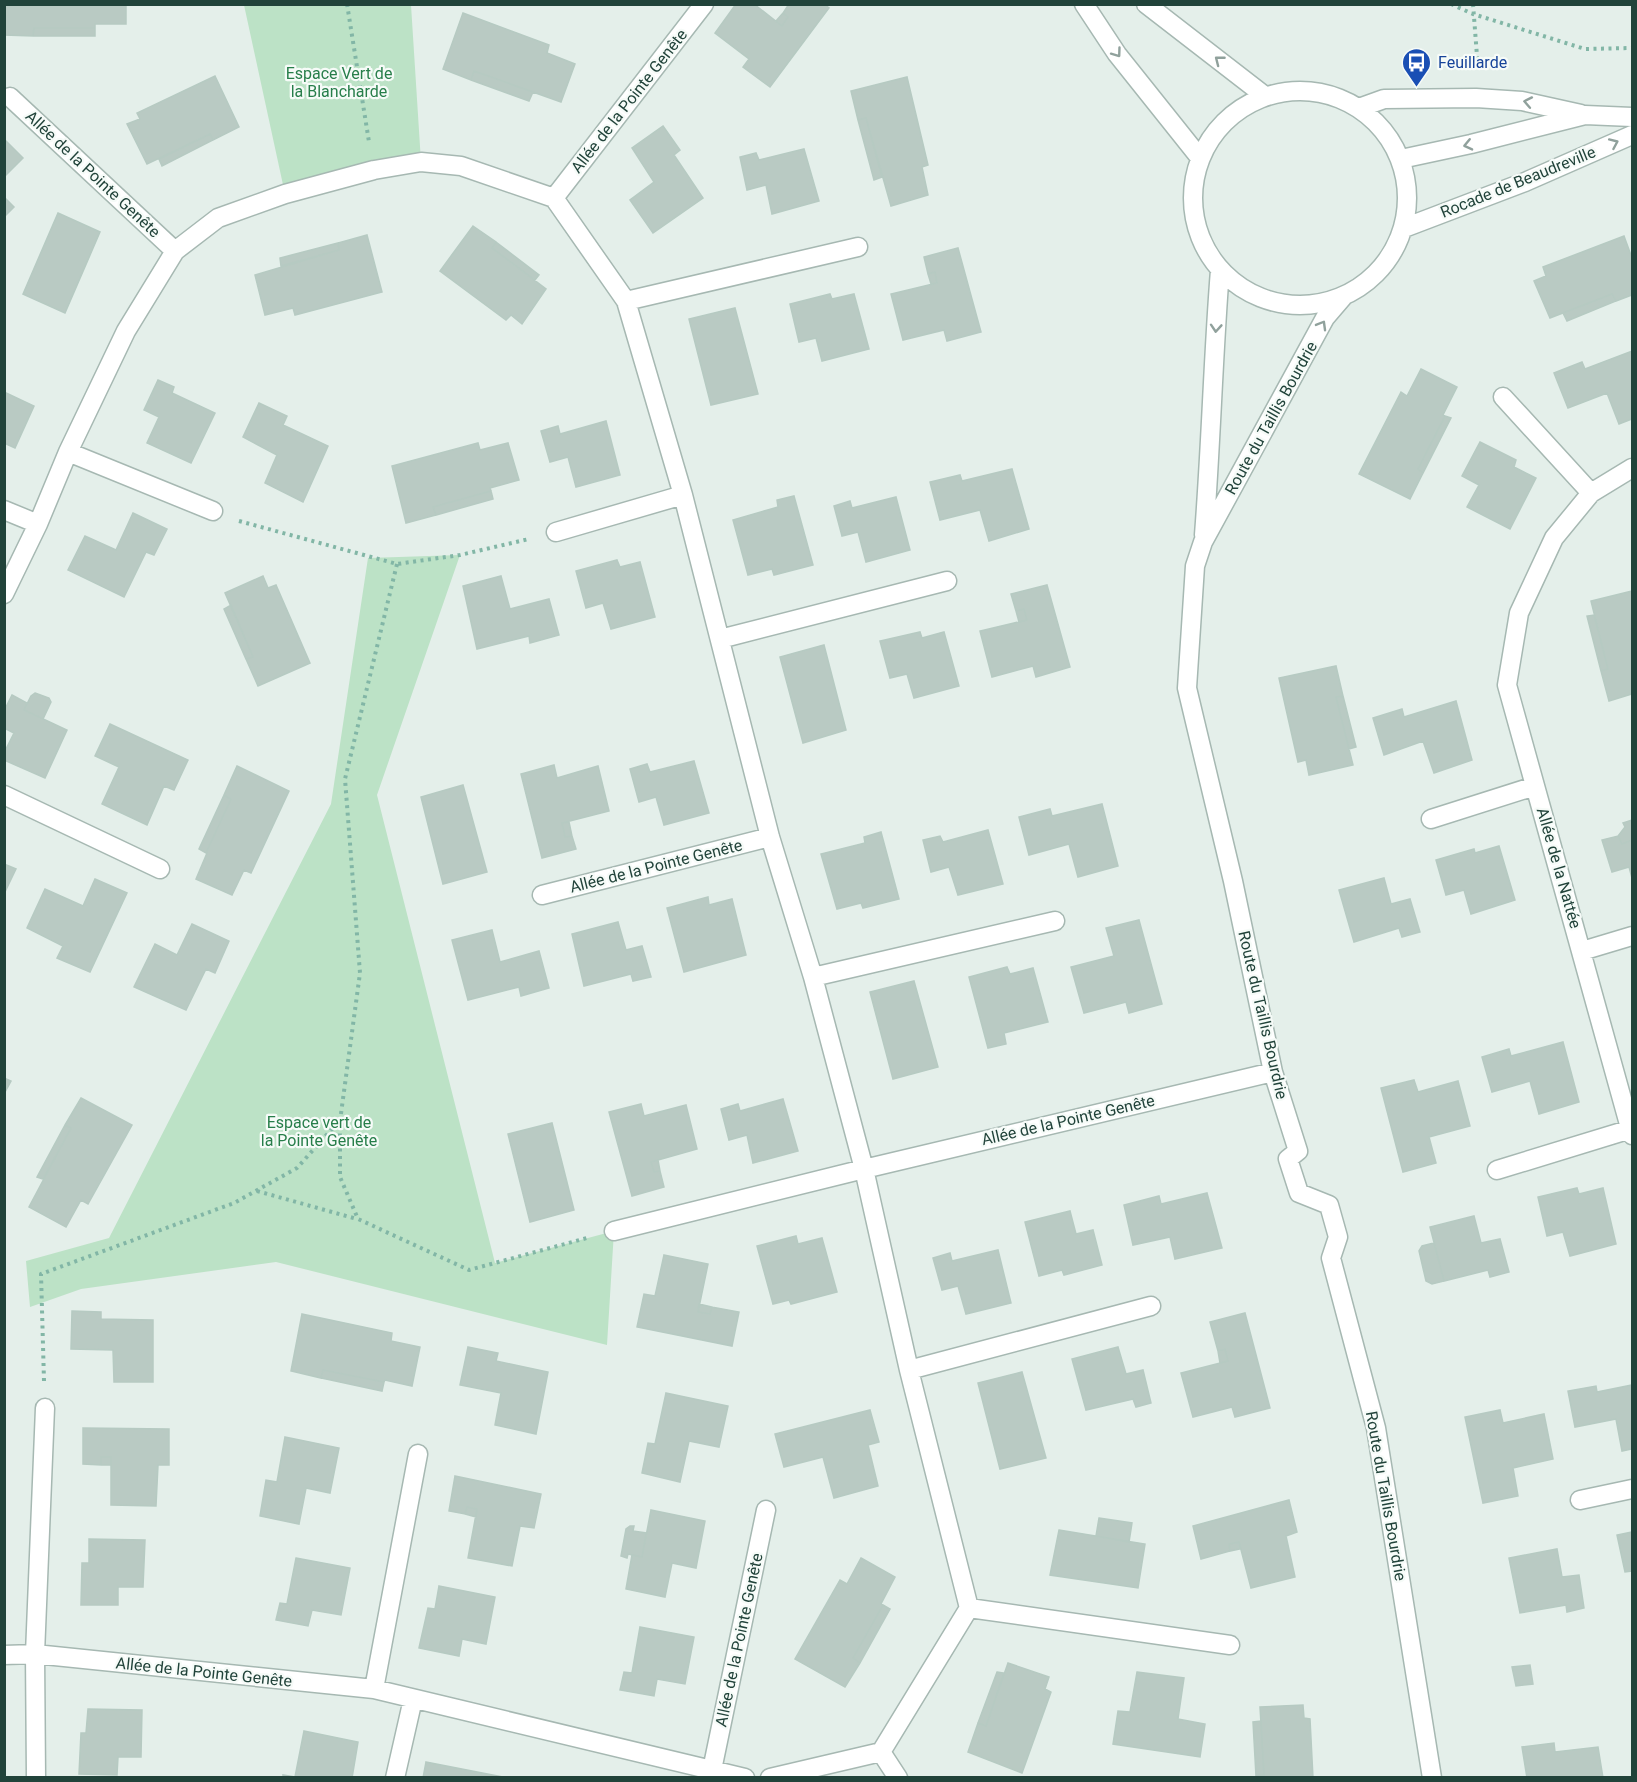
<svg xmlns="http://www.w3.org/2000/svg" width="1637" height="1782" viewBox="0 0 1637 1782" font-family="Roboto,sans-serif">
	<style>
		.green { fill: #bce2c6 }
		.building { fill: #b9cac3; stroke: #b6cac2; stroke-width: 1.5 }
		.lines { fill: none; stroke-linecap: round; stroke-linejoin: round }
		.minor-casing { stroke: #a6b8b2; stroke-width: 21 }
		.path { stroke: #82b6a6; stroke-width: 4; stroke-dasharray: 3 4.5; stroke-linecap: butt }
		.minor { stroke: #fff; stroke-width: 18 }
		.oneway { stroke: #90a19c }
		.labels { text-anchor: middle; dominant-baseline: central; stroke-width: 4.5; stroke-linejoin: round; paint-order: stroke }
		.transit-label { font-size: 16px; fill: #164399; stroke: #f6fbf8; text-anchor: start }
		.park-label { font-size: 16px; fill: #277e4a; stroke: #f6fbf8 }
		.street-label { font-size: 16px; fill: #21433a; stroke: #f6fbf8 }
	</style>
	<rect width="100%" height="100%" fill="#e4efea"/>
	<!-- green -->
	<path class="green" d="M 244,5 L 411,5 L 421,162 L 285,194 Z
		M 460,555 L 377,795 L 495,1263 L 614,1231 L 607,1345 L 276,1262 L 81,1289 L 30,1307 L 26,1261 L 109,1238 L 331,804 L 368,558 Z"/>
	<!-- building -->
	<path class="building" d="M 4,4 L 126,4 L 126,24 L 95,24 L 95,28 L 34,28 L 33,36 L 4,35 Z
		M 736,4 L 754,4 L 782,26 L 788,17 L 783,13 L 789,4 L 824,4 L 829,8 L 770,87 L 743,67 L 749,59 L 715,33 Z
		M 463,13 L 549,45 L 547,53 L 575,64 L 561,102 L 474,71 L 471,80 L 443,69 Z
		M 783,13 L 788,17 L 782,26 L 776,21 Z
		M 34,28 L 95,28 L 95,36 L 33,36 Z
		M 474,71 L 533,92 L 529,101 L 471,80 Z
		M 215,76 L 239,127 L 213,140 L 210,134 L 147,164 L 127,124 L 140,119 L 137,113 Z
		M 907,77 L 928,165 L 922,167 L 928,195 L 891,206 L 866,118 L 858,120 L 851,91 Z
		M 866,118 L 882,177 L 874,180 L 858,120 Z
		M 663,126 L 680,150 L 674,155 L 703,198 L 653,233 L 630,200 L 654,182 L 632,148 Z
		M 210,134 L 213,140 L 162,166 L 159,159 Z
		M 4,139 L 23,158 L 4,177 Z
		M 804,149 L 819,201 L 772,214 L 766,185 L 747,190 L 740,157 L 756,153 L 759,160 Z
		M 4,197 L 14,207 L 4,217 Z
		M 58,213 L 100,232 L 65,313 L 23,294 Z
		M 473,226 L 496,242 L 492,248 L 546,289 L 522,324 L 511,315 L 506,320 L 440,271 Z
		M 367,235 L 382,292 L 295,315 L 293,308 L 265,315 L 255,275 L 339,250 L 338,243 Z
		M 1624,236 L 1632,258 L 1632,295 L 1616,301 L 1612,294 L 1550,318 L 1534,281 L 1546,276 L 1543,267 Z
		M 496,242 L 539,275 L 535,280 L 492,248 Z
		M 338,243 L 339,250 L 281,266 L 280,258 Z
		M 958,248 L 981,332 L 947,341 L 944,330 L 903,340 L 891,294 L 937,283 L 935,272 L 928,274 L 924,257 Z
		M 935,272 L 937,283 L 931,284 L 928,274 Z
		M 830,294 L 832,299 L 854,294 L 869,349 L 822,361 L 816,338 L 799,342 L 790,304 Z
		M 1612,294 L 1616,301 L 1567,321 L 1563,313 Z
		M 735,308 L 758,394 L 711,405 L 689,319 Z
		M 1632,351 L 1632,419 L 1619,424 L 1607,393 L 1568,408 L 1554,373 L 1582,362 L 1585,369 Z
		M 1421,369 L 1457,387 L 1443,415 L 1445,416 L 1418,469 L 1423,473 L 1410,499 L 1359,474 L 1401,392 L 1407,396 Z
		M 158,380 L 174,387 L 172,393 L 215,413 L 191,463 L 147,443 L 159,417 L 144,410 Z
		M 4,392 L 34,406 L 15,448 L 4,443 Z
		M 259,403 L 287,416 L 283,425 L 328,446 L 303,502 L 265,483 L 277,455 L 243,437 Z
		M 1445,416 L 1451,418 L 1423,473 L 1418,469 Z
		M 606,421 L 620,475 L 576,487 L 568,457 L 550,462 L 541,431 L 558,426 L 560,434 Z
		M 1480,442 L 1516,460 L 1514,467 L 1536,478 L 1510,529 L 1467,507 L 1479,485 L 1462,476 Z
		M 478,443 L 480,450 L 508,443 L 519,480 L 490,488 L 491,491 L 433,507 L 436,515 L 406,523 L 392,466 Z
		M 1012,469 L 1029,529 L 989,541 L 980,510 L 940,520 L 930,482 L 960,475 L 962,481 Z
		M 491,491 L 493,499 L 436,515 L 433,507 Z
		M 794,496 L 813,565 L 774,575 L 772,569 L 748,575 L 733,520 L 778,507 L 777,500 Z
		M 896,497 L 910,550 L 866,562 L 858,532 L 842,536 L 834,506 L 850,501 L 852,508 Z
		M 133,513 L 167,529 L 154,555 L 146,552 L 124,597 L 68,570 L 85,536 L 116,550 Z
		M 617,560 L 620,567 L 640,562 L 655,617 L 611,629 L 603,603 L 586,608 L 576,571 Z
		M 263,576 L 268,588 L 276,585 L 310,663 L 258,686 L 246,659 L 253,657 L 225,593 Z
		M 501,576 L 510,609 L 549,599 L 559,635 L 530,643 L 529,636 L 477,649 L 463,586 Z
		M 1047,585 L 1070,667 L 1036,677 L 1033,666 L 992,677 L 980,631 L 1027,620 L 1024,609 L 1016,611 L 1011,594 Z
		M 1632,591 L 1632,694 L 1609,701 L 1601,671 L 1608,669 L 1591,601 Z
		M 231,605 L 253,657 L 246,659 L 224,609 Z
		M 1024,609 L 1027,620 L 1019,622 L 1016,611 Z
		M 1594,615 L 1608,669 L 1601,671 L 1587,616 Z
		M 920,632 L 922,638 L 944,632 L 959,686 L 914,698 L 907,674 L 890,678 L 880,641 Z
		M 824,645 L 846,730 L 803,743 L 780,657 Z
		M 1336,666 L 1343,696 L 1336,697 L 1353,765 L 1309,775 L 1306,760 L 1298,762 L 1279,678 Z
		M 35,693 L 49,698 L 51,702 L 43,719 L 24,710 L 31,696 Z
		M 12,695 L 27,703 L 24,710 L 67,730 L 45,778 L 4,760 L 4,753 L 14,733 L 4,728 L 4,711 Z
		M 1343,696 L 1356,747 L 1349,749 L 1336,697 Z
		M 1456,701 L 1472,760 L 1434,773 L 1423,741 L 1384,755 L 1373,718 L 1402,709 L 1404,717 Z
		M 110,724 L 188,760 L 174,790 L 164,786 L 147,825 L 102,804 L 119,767 L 95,756 Z
		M 694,761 L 709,813 L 664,825 L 656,797 L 639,802 L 630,769 L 647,764 L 650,772 Z
		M 554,765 L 557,778 L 598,766 L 609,811 L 562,823 L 565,837 L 572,836 L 576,849 L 542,858 L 521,774 Z
		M 237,766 L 289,791 L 251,873 L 244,870 L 232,895 L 196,879 L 207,853 L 206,853 L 231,799 L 224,795 Z
		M 463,785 L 487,872 L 443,884 L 421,797 Z
		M 224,795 L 231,799 L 206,853 L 199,849 Z
		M 1102,804 L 1118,866 L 1078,877 L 1069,844 L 1029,855 L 1019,817 L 1050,809 L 1052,816 Z
		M 1632,820 L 1632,840 L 1622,844 L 1618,836 L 1625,827 L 1623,823 Z
		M 569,822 L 572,836 L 565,837 L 562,823 Z
		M 988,830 L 1003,884 L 958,895 L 949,867 L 931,872 L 923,840 L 940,836 L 943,842 Z
		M 881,832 L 899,899 L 863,908 L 861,903 L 837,909 L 821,854 L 865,843 L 864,837 Z
		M 1618,836 L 1622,844 L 1632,840 L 1632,878 L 1629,867 L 1612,872 L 1602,840 Z
		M 1499,846 L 1515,900 L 1471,914 L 1464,890 L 1446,895 L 1436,860 L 1474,849 L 1475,853 Z
		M 4,864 L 16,869 L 4,894 Z
		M 1384,878 L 1391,904 L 1410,899 L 1420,932 L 1402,937 L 1399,928 L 1354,942 L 1339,890 Z
		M 95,879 L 127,893 L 90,972 L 57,958 L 63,946 L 27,928 L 45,889 L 83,906 Z
		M 708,897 L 709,905 L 732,899 L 746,955 L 684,972 L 667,908 Z
		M 1139,920 L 1162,1004 L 1129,1013 L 1126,1002 L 1084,1013 L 1071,967 L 1114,956 L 1106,928 Z
		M 618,922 L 626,950 L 642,946 L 651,977 L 633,981 L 631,974 L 584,986 L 572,934 Z
		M 192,924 L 229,941 L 215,973 L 206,969 L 186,1010 L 134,987 L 155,944 L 177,955 Z
		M 492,930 L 500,962 L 539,951 L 549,988 L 521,996 L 519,987 L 468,1000 L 452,940 Z
		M 1007,967 L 1010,974 L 1033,968 L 1048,1022 L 1004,1033 L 1006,1044 L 988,1048 L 969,977 Z
		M 914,981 L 938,1067 L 893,1079 L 870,992 Z
		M 1563,1042 L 1579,1102 L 1539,1114 L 1530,1081 L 1492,1092 L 1482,1057 L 1509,1049 L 1511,1056 Z
		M 4,1078 L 11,1081 L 4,1094 Z
		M 1414,1080 L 1418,1092 L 1458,1081 L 1470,1126 L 1429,1137 L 1436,1163 L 1403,1172 L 1381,1088 Z
		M 81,1098 L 132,1125 L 88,1204 L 81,1200 L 66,1227 L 29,1207 L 71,1128 L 65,1125 Z
		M 783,1099 L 798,1151 L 753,1163 L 747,1135 L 729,1140 L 721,1109 L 738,1104 L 740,1111 Z
		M 641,1104 L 644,1116 L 686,1105 L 697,1149 L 651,1162 L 654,1172 L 660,1171 L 664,1187 L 632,1196 L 609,1112 Z
		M 552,1123 L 574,1210 L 530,1222 L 508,1134 Z
		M 65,1125 L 71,1128 L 43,1179 L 37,1177 Z
		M 658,1160 L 660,1171 L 654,1172 L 651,1162 Z
		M 1577,1188 L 1579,1194 L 1603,1188 L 1616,1244 L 1570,1256 L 1563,1232 L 1547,1236 L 1538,1197 Z
		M 1207,1193 L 1222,1248 L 1175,1259 L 1170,1237 L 1133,1245 L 1124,1205 L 1159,1196 L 1161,1204 Z
		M 1070,1211 L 1076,1234 L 1093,1230 L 1102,1265 L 1064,1275 L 1062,1270 L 1039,1276 L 1025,1222 Z
		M 1474,1216 L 1481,1243 L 1500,1239 L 1509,1272 L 1490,1277 L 1488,1270 L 1444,1281 L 1430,1227 Z
		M 796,1236 L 798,1244 L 822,1238 L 837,1292 L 791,1304 L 789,1300 L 773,1304 L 757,1246 Z
		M 1434,1243 L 1444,1281 L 1432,1284 L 1426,1281 L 1419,1251 L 1422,1246 Z
		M 998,1250 L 1011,1303 L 966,1314 L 958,1286 L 942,1290 L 933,1258 L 950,1253 L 952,1261 Z
		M 664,1255 L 708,1264 L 698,1312 L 710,1314 L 712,1307 L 739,1312 L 732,1346 L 637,1327 L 644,1294 L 655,1296 Z
		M 699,1304 L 712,1307 L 710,1314 L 698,1312 Z
		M 72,1311 L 101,1312 L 101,1319 L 153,1320 L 153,1382 L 114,1382 L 113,1350 L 71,1349 Z
		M 1245,1313 L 1270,1408 L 1235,1417 L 1232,1407 L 1193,1417 L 1181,1373 L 1228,1361 L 1225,1349 L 1218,1351 L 1210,1322 Z
		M 302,1314 L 392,1333 L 391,1341 L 420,1347 L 412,1386 L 385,1380 L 384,1382 L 323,1370 L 321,1378 L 291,1371 Z
		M 468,1347 L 498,1353 L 496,1361 L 548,1372 L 536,1434 L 495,1425 L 501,1393 L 460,1385 Z
		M 1118,1347 L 1126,1374 L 1143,1370 L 1151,1403 L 1136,1407 L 1133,1399 L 1086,1410 L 1072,1359 Z
		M 1225,1349 L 1228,1361 L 1220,1363 L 1218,1351 Z
		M 323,1370 L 384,1382 L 382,1391 L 321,1378 Z
		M 1022,1372 L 1046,1458 L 1000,1469 L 978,1383 Z
		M 1632,1385 L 1632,1449 L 1622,1451 L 1616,1419 L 1575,1427 L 1568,1391 L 1596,1386 L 1597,1392 Z
		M 666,1393 L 728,1406 L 719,1447 L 689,1441 L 680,1482 L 642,1473 L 648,1443 L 655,1444 Z
		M 870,1410 L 879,1442 L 868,1445 L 878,1486 L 834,1498 L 823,1457 L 784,1467 L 775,1434 Z
		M 1500,1410 L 1503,1423 L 1544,1414 L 1553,1459 L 1513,1468 L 1518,1496 L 1483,1503 L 1465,1417 Z
		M 83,1428 L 169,1429 L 169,1465 L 158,1465 L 156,1506 L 111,1505 L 111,1457 L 101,1457 L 101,1465 L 83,1464 Z
		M 285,1437 L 339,1448 L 330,1493 L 306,1488 L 299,1524 L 260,1516 L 266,1480 L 277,1482 Z
		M 101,1457 L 111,1457 L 111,1465 L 101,1465 Z
		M 455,1476 L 541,1494 L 534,1528 L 520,1526 L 512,1566 L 468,1558 L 477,1509 L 467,1507 L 465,1514 L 449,1511 Z
		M 1289,1500 L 1297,1532 L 1286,1536 L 1295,1577 L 1251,1588 L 1239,1542 L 1229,1544 L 1230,1551 L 1201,1559 L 1193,1526 Z
		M 467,1507 L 477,1509 L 476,1517 L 465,1514 Z
		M 651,1510 L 705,1521 L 696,1568 L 672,1563 L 665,1597 L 626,1589 L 632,1555 L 642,1557 Z
		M 1099,1518 L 1132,1523 L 1129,1542 L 1096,1536 Z
		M 630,1526 L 634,1526 L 633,1531 L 646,1533 L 642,1557 L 628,1554 L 627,1558 L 621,1556 L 626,1529 Z
		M 1059,1530 L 1145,1544 L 1138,1588 L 1050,1575 Z
		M 1632,1532 L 1632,1571 L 1625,1572 L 1617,1535 Z
		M 89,1539 L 145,1540 L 143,1587 L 118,1587 L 118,1605 L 81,1605 L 82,1563 L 89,1563 Z
		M 1239,1542 L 1240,1549 L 1230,1551 L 1229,1544 Z
		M 1557,1549 L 1562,1577 L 1579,1575 L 1584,1608 L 1567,1612 L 1566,1605 L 1520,1613 L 1509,1558 Z
		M 296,1558 L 350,1568 L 341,1615 L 312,1610 L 308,1626 L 276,1620 L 280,1603 L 287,1604 Z
		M 861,1558 L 895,1577 L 881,1604 L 883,1605 L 853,1658 L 860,1663 L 845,1687 L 795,1659 L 840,1580 L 847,1584 Z
		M 439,1586 L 495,1597 L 486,1644 L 462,1639 L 459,1656 L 419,1648 L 428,1608 L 435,1609 Z
		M 883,1605 L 890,1609 L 860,1663 L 853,1658 Z
		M 640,1627 L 694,1637 L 685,1684 L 657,1679 L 654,1696 L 620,1690 L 624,1672 L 632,1673 Z
		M 1008,1663 L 1049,1677 L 1045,1689 L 1051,1692 L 1022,1773 L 968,1752 L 978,1723 L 986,1726 Z
		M 1530,1665 L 1533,1684 L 1516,1686 L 1512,1667 Z
		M 997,1672 L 1004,1673 L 986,1726 L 978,1723 Z
		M 1137,1672 L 1184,1678 L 1178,1719 L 1205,1724 L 1200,1757 L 1113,1744 L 1118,1711 L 1130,1712 Z
		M 1303,1705 L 1304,1718 L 1310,1719 L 1313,1778 L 1256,1778 L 1256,1776 L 1264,1775 L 1260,1707 Z
		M 88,1709 L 142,1710 L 141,1757 L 118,1757 L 117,1775 L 79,1774 L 81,1733 L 86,1733 Z
		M 1261,1721 L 1264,1775 L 1256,1776 L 1253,1722 Z
		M 304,1731 L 358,1742 L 352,1778 L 283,1778 L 283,1775 L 295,1777 Z
		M 1554,1743 L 1555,1752 L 1598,1747 L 1603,1778 L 1527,1778 L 1522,1747 Z
		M 426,1762 L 508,1778 L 423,1778 Z"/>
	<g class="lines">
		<defs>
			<path id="minor" d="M 1084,4 L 1117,54 L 1200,158
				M 1146,4 L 1265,96
				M1193 198a107 107 0 1 1 214 0a107 107 0 1 1-214 0Z
				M 10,97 L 175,251
				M 1359,108 L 1384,99 L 1476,98 L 1522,101 L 1581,114
				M 1401,159 L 1471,144 L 1585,115 L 1632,117
				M 554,198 L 704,4
				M 1404,228 L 1525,182 L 1632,135
				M 1343,297 L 1325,318 L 1203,542 L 1195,566 L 1187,688 L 1233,881 L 1273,1072 L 1298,1151 L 1288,1159 L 1299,1193 L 1329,1205 L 1338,1237 L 1331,1258 L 1376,1428 L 1432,1778
				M 626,301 L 858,247
				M 1503,397 L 1591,493
				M 68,452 L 213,511
				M 1632,468 L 1591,493 L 1554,538 L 1519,613 L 1507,685 L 1632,1135
				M 4,510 L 38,524
				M 556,532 L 683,495
				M 1204,535 C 1211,446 1213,358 1220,270
				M 4,594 L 38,524 L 68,452 L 126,331 L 175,251 L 218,218 L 285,194 L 374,170 L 421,162 L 461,166 L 554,198 L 626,301 L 683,495 L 770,837 L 813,977 L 864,1169 L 909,1370 L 969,1608 L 881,1752 L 770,1778
				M 720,639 L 947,581
				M 4,795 L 160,869
				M 1431,819 L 1535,786
				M 542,895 L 770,837
				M 1582,951 L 1632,936
				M 813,977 L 1055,921
				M 1497,1170 L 1631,1129
				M 614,1231 L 864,1169 L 1273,1072
				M 909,1370 L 1151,1306
				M 1580,1500 L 1632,1489
				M 969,1608 L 1230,1645
				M 4,1655 L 35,1654 L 374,1689 L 745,1778
				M 374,1689 L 418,1454
				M 881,1752 L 898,1778
				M 712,1770 L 766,1510
				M 36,1778 L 35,1654 L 45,1408
				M 395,1778 L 413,1699"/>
		</defs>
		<!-- minor casing -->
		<use href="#minor" class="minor-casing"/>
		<!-- path -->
		<path class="path" d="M 347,4 L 369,142
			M 1451,4 L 1473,14 L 1585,49 L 1632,48
			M 1473,4 L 1478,69
			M 239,521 L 397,564 L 460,555 L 529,539
			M 397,564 L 345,779 L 360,973 L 340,1121 L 340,1177 L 358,1219 L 469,1270 L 587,1238
			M 257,1191 L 357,1219
			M 44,1381 L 41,1274 L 234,1203 L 297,1168 L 339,1121"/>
		<!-- minor -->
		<use href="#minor" class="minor"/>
	</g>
	<!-- one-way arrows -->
	<defs><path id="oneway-chevron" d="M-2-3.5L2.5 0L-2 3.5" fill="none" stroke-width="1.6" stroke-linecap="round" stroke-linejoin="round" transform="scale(1.5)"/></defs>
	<g class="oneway">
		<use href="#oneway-chevron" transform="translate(1117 53) rotate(54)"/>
		<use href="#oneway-chevron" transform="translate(1219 60) rotate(-142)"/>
		<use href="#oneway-chevron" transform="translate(1528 102) rotate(-169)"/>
		<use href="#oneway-chevron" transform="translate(1614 143) rotate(-24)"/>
		<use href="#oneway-chevron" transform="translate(1468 145) rotate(167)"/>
		<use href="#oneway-chevron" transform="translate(1322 325) rotate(-60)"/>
		<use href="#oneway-chevron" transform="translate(1216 328) rotate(94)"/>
	</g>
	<!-- icons -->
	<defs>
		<symbol id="bus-pin" viewBox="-11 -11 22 30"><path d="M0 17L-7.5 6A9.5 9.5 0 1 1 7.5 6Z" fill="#1a4fb4" stroke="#f6fbf8"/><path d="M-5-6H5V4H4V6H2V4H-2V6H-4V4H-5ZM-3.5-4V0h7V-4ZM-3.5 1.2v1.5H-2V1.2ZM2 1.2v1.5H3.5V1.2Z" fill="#fff"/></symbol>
	</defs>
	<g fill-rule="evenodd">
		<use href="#bus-pin" x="1400" y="46" width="33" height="45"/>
	</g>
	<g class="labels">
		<!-- transit labels -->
		<g class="transit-label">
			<text x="1438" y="62">Feuillarde</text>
		</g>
		<!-- park labels -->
		<g class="park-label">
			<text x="339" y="73">Espace Vert de<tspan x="339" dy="18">la Blancharde</tspan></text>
			<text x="319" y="1122">Espace vert de<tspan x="319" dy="18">la Pointe Genête</tspan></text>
		</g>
		<!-- street labels -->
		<g class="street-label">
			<text transform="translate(629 101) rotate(-52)">Allée de la Pointe Genête</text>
			<text transform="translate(93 174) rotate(43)">Allée de la Pointe Genête</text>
			<text transform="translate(1518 182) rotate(-22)">Rocade de Beaudreville</text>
			<text transform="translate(1271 418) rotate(-61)">Route du Taillis Bourdrie</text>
			<text transform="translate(656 866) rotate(-14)">Allée de la Pointe Genête</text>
			<text transform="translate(1559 868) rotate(74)">Allée de la Nattée</text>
			<text transform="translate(1263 1015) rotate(77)">Route du Taillis Bourdrie</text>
			<text transform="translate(1068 1120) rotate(-13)">Allée de la Pointe Genête</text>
			<text transform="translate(1386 1496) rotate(80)">Route du Taillis Bourdrie</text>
			<text transform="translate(739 1640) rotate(-78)">Allée de la Pointe Genête</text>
			<text transform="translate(204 1672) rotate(6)">Allée de la Pointe Genête</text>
		</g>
	</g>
	<!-- border -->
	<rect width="1637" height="1782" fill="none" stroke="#21433a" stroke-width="12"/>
</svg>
